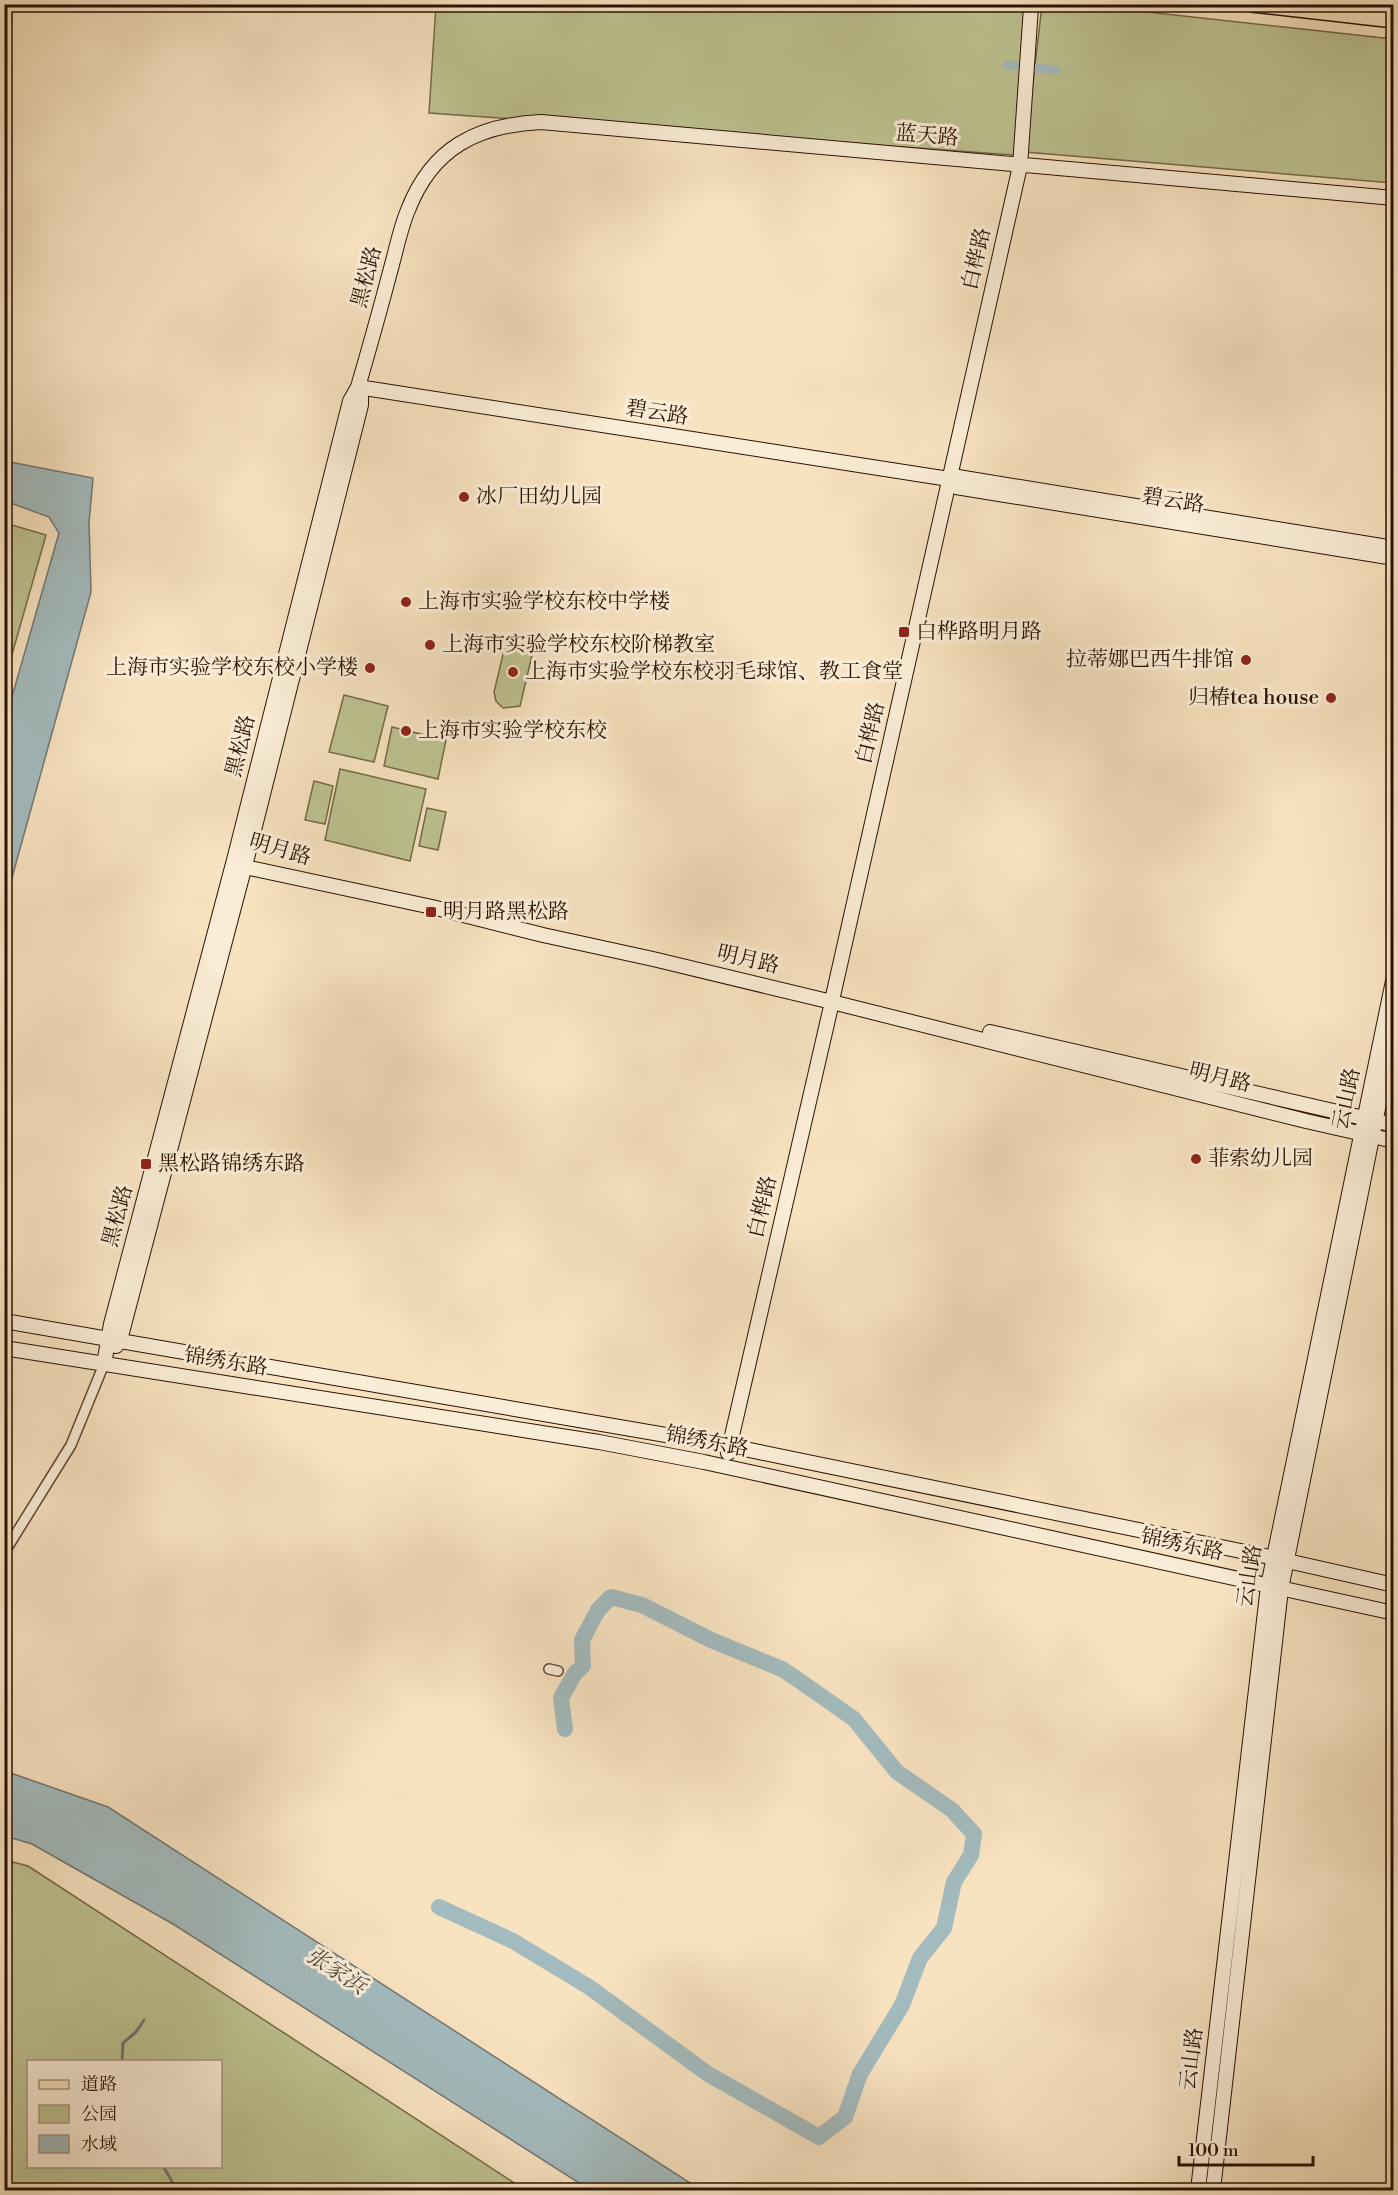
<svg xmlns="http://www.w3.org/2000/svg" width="1398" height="2195" viewBox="0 0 1398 2195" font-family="'Libre Bodoni','Noto Serif SC',serif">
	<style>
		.green { fill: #bec392; stroke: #746a49; stroke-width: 1.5; fill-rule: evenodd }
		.water { fill: #a3bbbe; stroke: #737772; stroke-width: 1.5 }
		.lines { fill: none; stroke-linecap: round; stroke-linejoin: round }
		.stream { stroke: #737772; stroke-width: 3 }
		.canal { stroke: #a3bbbe; stroke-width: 9 }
		.river { stroke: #a3bbbe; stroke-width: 16 }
		.street-casing { stroke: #5e4630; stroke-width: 12 }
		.secondary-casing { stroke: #2a1100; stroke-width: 16 }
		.primary-casing { stroke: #2a1100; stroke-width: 18 }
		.street { stroke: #faedd7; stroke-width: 9 }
		.secondary { stroke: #faedd7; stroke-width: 14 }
		.primary { stroke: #f8e3c1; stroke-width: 15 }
		.poi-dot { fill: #8f2418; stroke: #faedd7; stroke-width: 2 }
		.labels { text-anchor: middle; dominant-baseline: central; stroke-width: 6; stroke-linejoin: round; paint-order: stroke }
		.street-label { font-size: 21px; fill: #2a1100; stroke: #faedd7 }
		.poi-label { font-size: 21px; fill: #2a1100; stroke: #faedd7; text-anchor: start }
		.water-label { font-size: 22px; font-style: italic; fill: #544c42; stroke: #faedd7 }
	</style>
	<rect width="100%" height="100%" fill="#f8e3c1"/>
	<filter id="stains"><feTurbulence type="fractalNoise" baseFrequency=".00333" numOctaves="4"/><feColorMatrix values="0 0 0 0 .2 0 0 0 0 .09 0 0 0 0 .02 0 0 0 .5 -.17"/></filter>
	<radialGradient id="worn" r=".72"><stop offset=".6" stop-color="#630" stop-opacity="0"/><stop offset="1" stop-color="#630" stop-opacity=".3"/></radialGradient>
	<!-- green -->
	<path class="green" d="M 436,5 L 1033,5 L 1014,155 L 429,113 Z
		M 1042,5 L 1084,5 L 1393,39 L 1393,183 L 1025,152 Z
		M 5,523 L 46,535 L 5,679 L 4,523 Z
		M 505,646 L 533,651 L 520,706 L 503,708 L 496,701 L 494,692 Z
		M 344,695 L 388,706 L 374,762 L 329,752 Z
		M 392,727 L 446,740 L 438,779 L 384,766 Z
		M 340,769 L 426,789 L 410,861 L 325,840 Z
		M 314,781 L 333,786 L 325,824 L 305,820 Z
		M 427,808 L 446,812 L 438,850 L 419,846 Z
		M 5,1860 L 28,1866 L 525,2190 L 5,2190 ZM 28,2062 L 220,2062 L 220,2166 L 28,2166 Z"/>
	<!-- water -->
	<path class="water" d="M 5,461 L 93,478 L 89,523 L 91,592 L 5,903 L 5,721 L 59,533 L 49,517 L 5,501 Z
		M 5,1771 L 108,1807 L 701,2190 L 590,2190 L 173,1924 L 32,1844 L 5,1836 Z"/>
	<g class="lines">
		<!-- stream -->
		<path class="stream" d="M 122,2062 L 123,2043 L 136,2032 L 144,2020
			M 163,2166 L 177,2190"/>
		<!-- canal -->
		<path class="canal" d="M 1007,65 L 1056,70"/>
		<!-- river -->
		<path class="river" d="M 439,1907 L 513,1941 L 589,1987 L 708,2074 L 819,2137 L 845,2117 L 860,2074 L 902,2005 L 920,1958 L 944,1928 L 954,1882 L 971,1855 L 974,1834 L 952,1810 L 897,1772 L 854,1719 L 797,1679 L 782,1669 L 711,1640 L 642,1605 L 611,1597 L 598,1610 L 582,1640 L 583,1666 L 575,1673 L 561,1698 L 565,1729"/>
		<defs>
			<path id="street" d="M 4,1553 L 71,1445 L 104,1364
				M 549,1669 L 558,1671"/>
			<path id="secondary" d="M 358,387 L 949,479 L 958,477 L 1394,548
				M 949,479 L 956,487 L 1394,558
				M 234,860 L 245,867 L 432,907 L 543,935 L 653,959 L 832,1002 L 1306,1121 L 1394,1141
				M 833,996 L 1020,166 L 1031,7
				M 990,1032 L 1394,1125
				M 4,1321 L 730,1446 L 1265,1556 L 1394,1585
				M 116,1346 L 120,1340 L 248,854 L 361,405 L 361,396 L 358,387
				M 4,1348 L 599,1442 L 704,1462 L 1394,1613
				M 104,1364 L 111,1324 L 234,860 L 350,401 L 358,387 C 369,349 380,310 390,272 C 396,251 400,229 408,210 C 432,148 477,125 541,122 L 1394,198
				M 728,1453 L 832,1002
				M 1198,2190 L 1268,1586 L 1394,976
				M 1213,2190 L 1281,1589 L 1394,1029"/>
			<path id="primary" d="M 1252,4 L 1394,20
				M 1369,4 L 1394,7"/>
		</defs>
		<!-- street casing -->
		<use href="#street" class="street-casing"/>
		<!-- secondary casing -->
		<use href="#secondary" class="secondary-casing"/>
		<!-- primary casing -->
		<use href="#primary" class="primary-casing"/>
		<!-- street -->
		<use href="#street" class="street"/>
		<!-- secondary -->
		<use href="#secondary" class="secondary"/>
		<!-- primary -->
		<use href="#primary" class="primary"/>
	</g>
	<!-- markers -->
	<g class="poi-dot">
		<circle cx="464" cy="497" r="6"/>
		<circle cx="406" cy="602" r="6"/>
		<rect x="898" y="626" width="12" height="12" rx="3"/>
		<circle cx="430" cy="645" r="6"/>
		<circle cx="1246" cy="660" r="6"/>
		<circle cx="370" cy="668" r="6"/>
		<circle cx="513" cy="672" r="6"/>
		<circle cx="1331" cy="698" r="6"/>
		<circle cx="406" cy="731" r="6"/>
		<rect x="425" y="906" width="12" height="12" rx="3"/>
		<circle cx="1196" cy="1159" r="6"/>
		<rect x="140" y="1158" width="12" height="12" rx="3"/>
	</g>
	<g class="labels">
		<!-- street labels -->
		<g class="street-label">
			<text transform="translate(927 136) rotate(5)">蓝天路</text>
			<text transform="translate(977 259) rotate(-77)">白桦路</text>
			<text transform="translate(367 277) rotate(-75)">黑松路</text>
			<text transform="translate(657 413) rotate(9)">碧云路</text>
			<text transform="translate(1173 501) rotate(9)">碧云路</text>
			<text transform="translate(871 733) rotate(-77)">白桦路</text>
			<text transform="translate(241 746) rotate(-76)">黑松路</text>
			<text transform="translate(280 850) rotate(16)">明月路</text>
			<text transform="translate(748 960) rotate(13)">明月路</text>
			<text transform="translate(1220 1078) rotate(14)">明月路</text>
			<text transform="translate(1347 1099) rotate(-78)">云山路</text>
			<text transform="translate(763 1207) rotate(-77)">白桦路</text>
			<text transform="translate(118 1216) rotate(-75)">黑松路</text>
			<text transform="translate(226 1362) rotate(9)">锦绣东路</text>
			<text transform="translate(707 1442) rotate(11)">锦绣东路</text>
			<text transform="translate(1182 1545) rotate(12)">锦绣东路</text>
			<text transform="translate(1250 1576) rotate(-81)">云山路</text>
			<text transform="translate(1192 2059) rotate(-83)">云山路</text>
		</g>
		<!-- poi labels -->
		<g class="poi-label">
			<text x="476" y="497">冰厂田幼儿园</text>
			<text x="418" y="602">上海市实验学校东校中学楼</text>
			<text x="916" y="632">白桦路明月路</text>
			<text x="442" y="645">上海市实验学校东校阶梯教室</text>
			<text x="1234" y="660" text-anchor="end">拉蒂娜巴西牛排馆</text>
			<text x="358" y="668" text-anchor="end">上海市实验学校东校小学楼</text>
			<text x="525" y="672">上海市实验学校东校羽毛球馆、教工食堂</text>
			<text x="1319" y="698" text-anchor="end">归椿tea house</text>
			<text x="418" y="731">上海市实验学校东校</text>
			<text x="443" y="912">明月路黑松路</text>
			<text x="1208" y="1159">菲索幼儿园</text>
			<text x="158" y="1164">黑松路锦绣东路</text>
		</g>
		<!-- water labels -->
		<g class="water-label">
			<text transform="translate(336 1971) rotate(33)">张家浜</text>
		</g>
	</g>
	<!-- margin -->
	<rect width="1398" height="2195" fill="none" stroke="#f8e3c1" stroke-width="24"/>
	<rect x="6" y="6" width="1386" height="2183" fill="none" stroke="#2a1100" stroke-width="3"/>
	<rect x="12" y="12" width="1374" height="2171" fill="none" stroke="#2a1100" stroke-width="1.5"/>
	<!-- legend -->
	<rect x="27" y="2060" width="195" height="108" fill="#faedd7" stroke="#a79581" stroke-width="1.5"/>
	<rect x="39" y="2080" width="30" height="9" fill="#f8e3c1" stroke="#a79581" stroke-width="1.5"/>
	<text x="81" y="2090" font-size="18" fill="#2a1100">道路</text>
	<rect x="39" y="2105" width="30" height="18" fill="#bec392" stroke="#a79581" stroke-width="1.5"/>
	<text x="81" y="2120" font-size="18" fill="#2a1100">公园</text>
	<rect x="39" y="2135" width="30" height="18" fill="#a3bbbe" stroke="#a79581" stroke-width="1.5"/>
	<text x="81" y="2150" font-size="18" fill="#2a1100">水域</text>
	<!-- scale -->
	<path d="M1179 2156v9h134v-9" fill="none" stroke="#2a1100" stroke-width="3"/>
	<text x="1188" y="2156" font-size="18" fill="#2a1100" stroke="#faedd7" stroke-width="4.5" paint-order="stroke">100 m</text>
	<rect width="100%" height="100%" filter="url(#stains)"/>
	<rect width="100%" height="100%" fill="url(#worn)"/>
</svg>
